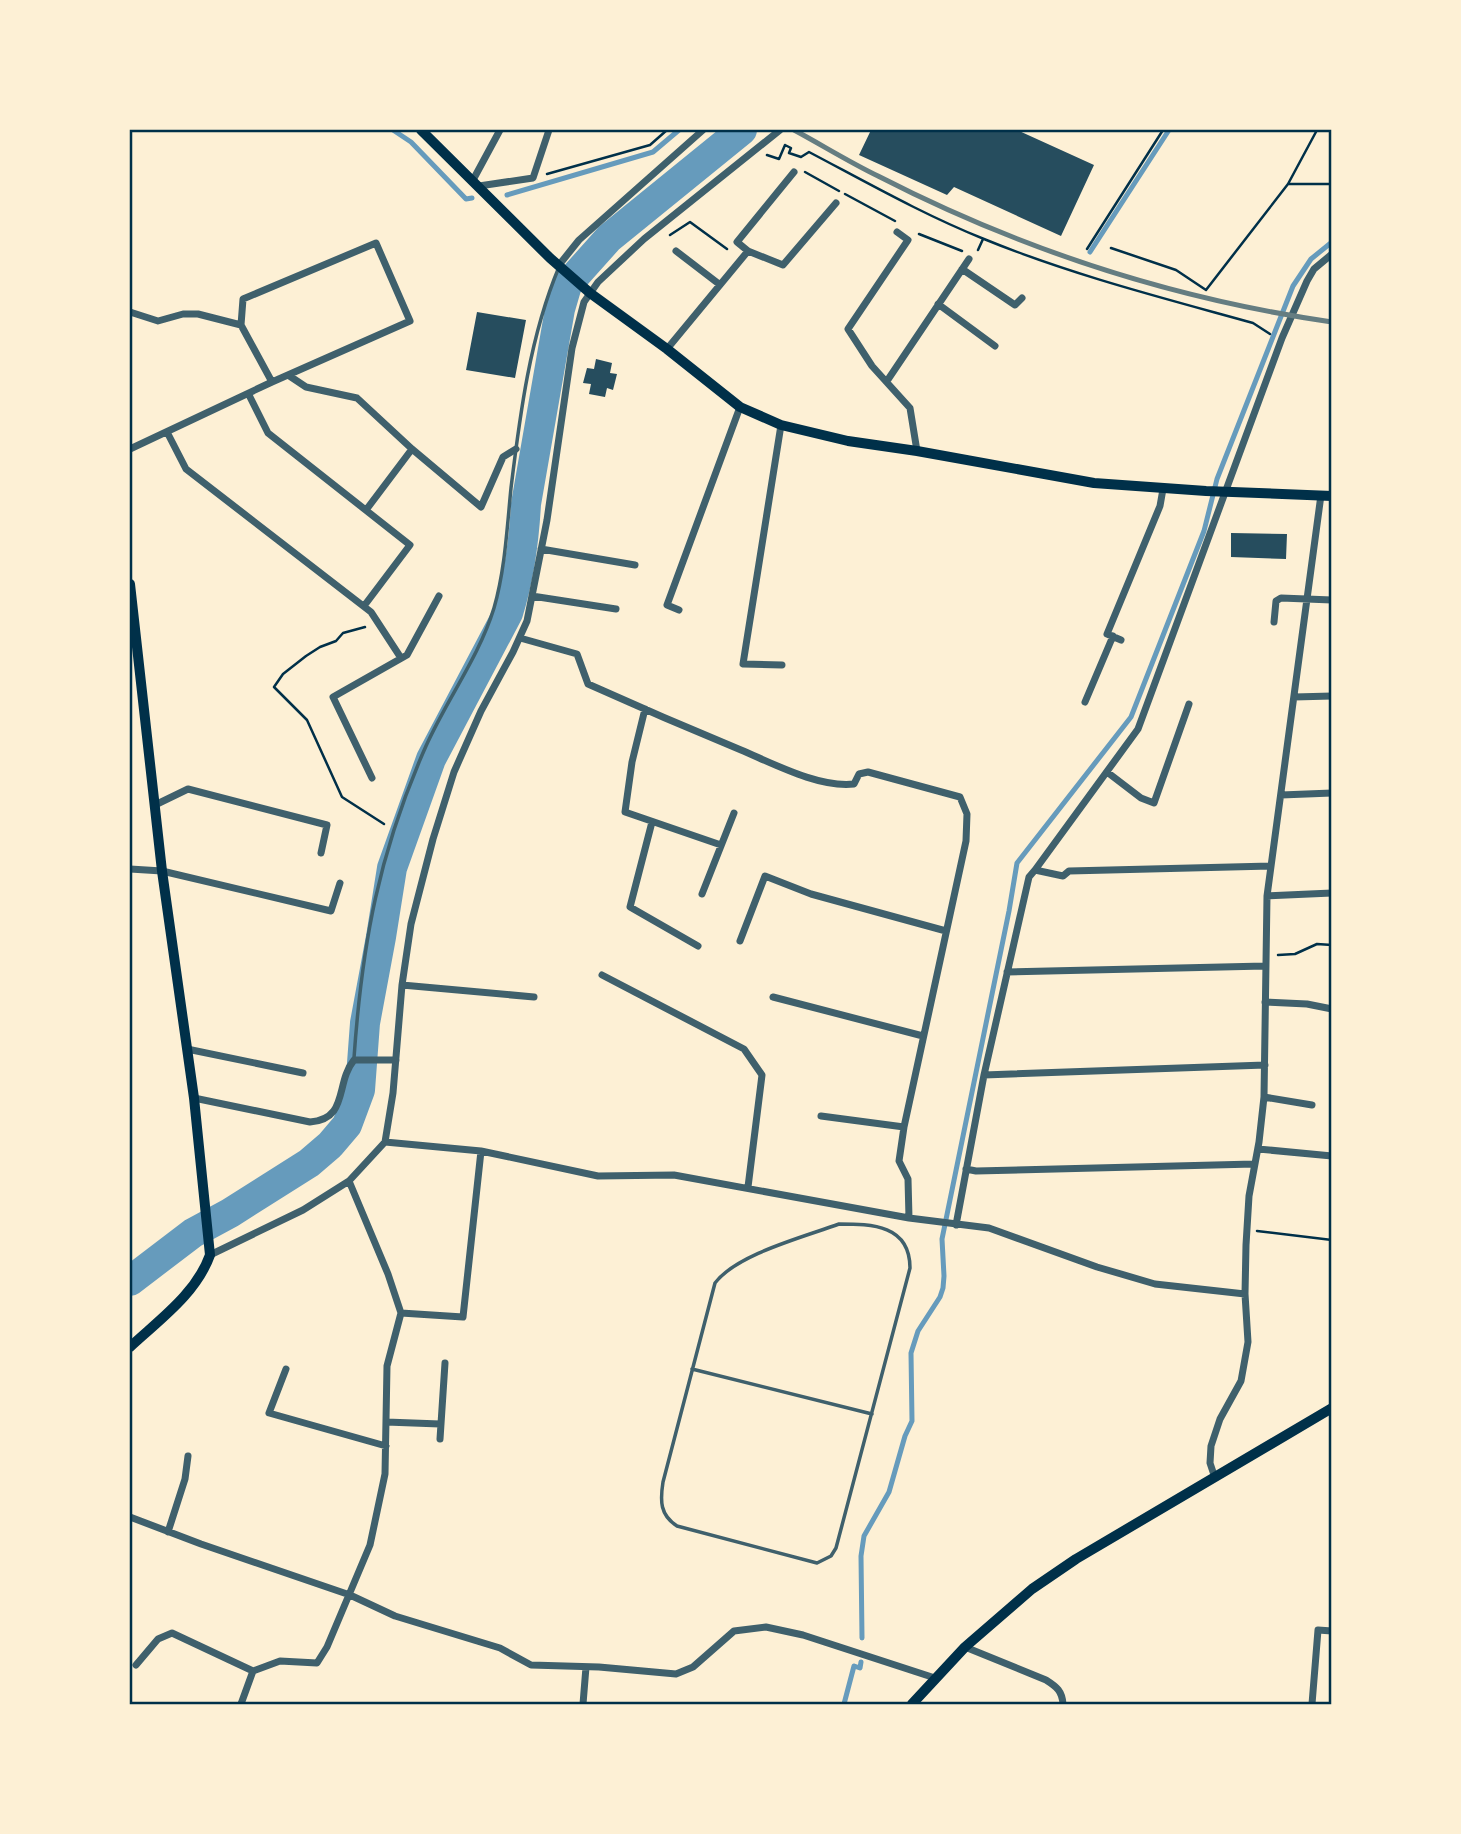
<svg xmlns="http://www.w3.org/2000/svg" width="1461" height="1834" viewBox="0 0 1461 1834" font-family="Georgia,serif">
	<style>
		.lines { fill: none; stroke-linecap: round; stroke-linejoin: round }
		.stream { stroke: #669bbc; stroke-width: 5 }
		.river { stroke: #669bbc; stroke-width: 30 }
		.building { fill: #264d5e }
		.path { stroke: #003049; stroke-width: 2.5 }
		.service { stroke: #3f606c; stroke-width: 3.5 }
		.minor { stroke: #3f606c; stroke-width: 7 }
		.secondary { stroke: #003049; stroke-width: 10 }
		.rail { stroke: #657d81; stroke-width: 5 }
		.neatline { fill: none; stroke: #003049; stroke-width: 2.5 }
	</style>
	<rect width="100%" height="100%" fill="#fdf0d5"/>
	<g class="lines">
		<!-- stream -->
		<path class="stream" d="M 393,130 L 411,142 L 466,199 L 472,198
			M 507,195 L 653,152 L 679,130
			M 1090,252 L 1169,130
			M 862,1638 L 861,1556 L 864,1536 L 889,1492 L 905,1436 L 912,1421 L 911,1353 L 918,1331 L 940,1297 L 943,1288 L 944,1276 L 942,1239 L 1009,911 L 1017,863 L 1131,717 L 1204,531 L 1217,479 L 1293,286 L 1311,259 L 1332,242
			M 844,1704 L 854,1666 L 860,1668 L 861,1662"/>
		<!-- river -->
		<path class="river" d="M 130,1281 L 193,1233 L 230,1213 L 309,1163 L 330,1145 L 347,1125 L 360,1090 L 365,1023 L 381,937 L 392,868 L 431,759 L 508,613 C 519,578 524,541 526,504 L 560,309 L 567,285 L 609,238 L 742,130"/>
	</g>
	<!-- building -->
	<path class="building" d="M 871,130 L 1017,130 L 1094,165 L 1061,236 L 954,187 L 947,195 L 859,155 Z
		M 477,312 L 526,320 L 515,378 L 466,370 Z
		M 596,359 L 612,363 L 610,373 L 617,374 L 613,390 L 607,388 L 605,397 L 589,394 L 591,384 L 583,383 L 587,368 L 594,369 Z
		M 1231,533 L 1287,534 L 1286,559 L 1231,557 Z"/>
	<g class="lines">
		<!-- path -->
		<path class="path" d="M 767,155 L 779,159 L 785,145 L 791,148 L 789,153 L 801,157 L 809,152 C 866,182 924,215 984,239 C 1072,275 1163,298 1253,323 L 1270,334
			M 805,172 L 839,191
			M 547,174 L 650,145 L 667,130
			M 1289,184 L 1332,184
			M 845,194 L 895,221
			M 919,234 L 962,251
			M 670,235 L 690,222 L 727,249
			M 1111,248 L 1176,270 L 1206,290 L 1288,184 L 1317,130
			M 1087,249 L 1163,130
			M 978,250 L 983,239
			M 365,627 L 343,633 L 336,641 L 320,647 L 306,656 L 283,674 L 274,687 L 307,720 L 342,797 L 384,824
			M 1278,955 L 1295,954 L 1317,944 L 1332,945
			M 1257,1231 L 1332,1240"/>
		<!-- service -->
		<path class="service" d="M 354,1058 C 362,943 379,852 426,746 C 447,699 479,657 494,608 C 505,570 507,528 511,488 C 520,414 530,336 559,267
			M 839,1224 C 872,1224 910,1225 910,1268 L 836,1548 L 831,1556 L 817,1563 L 677,1526 C 660,1515 660,1501 663,1482 L 715,1283 C 737,1254 804,1237 839,1224 Z
			M 692,1369 L 872,1414"/>
		<!-- minor -->
		<path class="minor" d="M 473,180 L 500,130
			M 479,186 L 533,178 L 549,130
			M 897,232 L 908,240 L 848,329 L 872,366 L 910,408 L 917,451
			M 676,251 L 719,284
			M 748,251 L 737,242 L 794,172
			M 559,265 L 579,240 L 703,130
			M 962,269 L 1015,305 L 1022,298
			M 938,304 L 995,346
			M 130,312 L 158,321 L 183,314 L 198,314 L 241,325
			M 667,349 L 748,251 L 783,265 L 836,203
			M 288,375 L 306,387 L 357,398 L 412,449 L 481,507 L 503,457 L 516,449
			M 887,381 L 969,259
			M 249,395 L 268,433 L 410,545 L 364,606
			M 781,425 L 743,664 L 782,665
			M 167,432 L 186,469 L 371,612 L 401,658
			M 130,449 L 272,382 L 410,321 L 376,243 L 243,299 L 241,325 L 272,382
			M 366,510 L 412,449
			M 541,549 L 635,565
			M 532,596 L 616,609
			M 679,610 L 667,605 L 740,407
			M 1274,622 L 1276,601 L 1281,598 L 1332,600
			M 520,638 L 577,654 L 588,684 C 639,707 690,729 741,750 C 774,764 819,788 854,784 L 859,774 L 868,772 L 960,797 L 967,814 L 966,841 L 904,1127 L 899,1161 L 908,1179 L 909,1218 L 989,1228 L 1097,1267 L 1155,1284 L 1245,1294
			M 1121,640 L 1107,634 L 1160,506 L 1163,489
			M 1294,697 L 1332,696
			M 1085,702 L 1113,636
			M 645,709 L 632,762 L 625,812 L 721,845
			M 1107,772 L 1141,798 L 1154,803 L 1189,704
			M 372,778 L 333,697 L 407,655 L 439,596
			M 1281,795 L 1332,793
			M 155,805 L 188,789 L 327,825 L 321,853
			M 652,822 L 630,907 L 698,946
			M 130,869 L 162,871 L 331,911 L 340,883
			M 1035,870 L 1138,729 L 1282,338 L 1307,281 L 1314,269 L 1332,254
			M 702,894 L 734,813
			M 1267,896 L 1332,893
			M 740,941 L 765,876 L 811,894 L 946,931
			M 1007,972 L 1265,966
			M 602,975 L 744,1049 L 762,1075 L 748,1187
			M 402,985 L 534,997
			M 773,997 L 923,1036
			M 1265,1002 L 1307,1004 L 1332,1009
			M 187,1049 L 303,1073
			M 984,1075 L 1265,1065
			M 1264,1097 L 1312,1105
			M 194,1098 L 310,1122 C 349,1119 335,1083 354,1060 L 396,1060
			M 821,1116 L 904,1127
			M 385,1142 L 481,1151 L 598,1176 L 674,1175 L 909,1218
			M 1258,1149 L 1332,1156
			M 966,1169 L 976,1171 L 1254,1164
			M 956,1225 L 984,1075 L 1029,877 L 1035,870 L 1063,876 L 1069,871 L 1271,866
			M 210,1255 L 303,1210 L 349,1181 L 385,1142 L 393,1093 L 402,985 L 411,924 L 433,839 L 454,772 L 481,711 L 513,652 L 527,621 L 547,520 L 572,348 L 584,302 L 598,282 L 644,239 L 780,130
			M 401,1313 L 463,1317 L 481,1151
			M 286,1369 L 269,1413 L 386,1446
			M 386,1422 L 440,1424
			M 440,1439 L 445,1363
			M 1215,1478 L 1210,1463 L 1211,1446 L 1220,1419 L 1241,1381 L 1248,1342 L 1245,1294 L 1246,1245 L 1249,1196 L 1259,1142 L 1264,1097 L 1267,896 L 1321,495
			M 130,1517 L 201,1544 L 350,1595 L 395,1616 L 500,1648 L 531,1665 L 599,1667 L 676,1674 L 693,1667 L 734,1631 L 766,1627 L 803,1635 L 935,1678
			M 168,1532 L 185,1479 L 188,1456
			M 965,1647 L 1046,1680 C 1057,1687 1062,1691 1063,1704
			M 136,1665 L 158,1639 L 172,1633 L 253,1671
			M 241,1704 L 253,1671 L 280,1661 L 317,1663 L 327,1647 L 370,1545 L 385,1474 L 387,1366 L 401,1313 L 388,1274 L 349,1181
			M 583,1704 L 586,1667
			M 1312,1704 L 1318,1630 L 1332,1631"/>
		<!-- secondary -->
		<path class="secondary" d="M 421,130 L 550,258 L 590,293 L 667,349 L 740,407 L 781,425 L 848,441 L 917,451 L 1094,483 L 1206,491 L 1332,496
			M 130,584 L 162,871 L 194,1098 L 210,1255 C 196,1294 159,1320 130,1347
			M 912,1704 L 965,1647 L 1032,1589 L 1076,1559 L 1332,1408"/>
		<!-- rail -->
		<path class="rail" d="M 794,130 C 822,145 849,162 878,176 C 1020,249 1173,299 1332,322"/>
	</g>
	<!-- border -->
	<rect width="1461" height="1834" fill="none" stroke="#fdf0d5" stroke-width="262"/>
	<rect x="131" y="131" width="1199" height="1572" class="neatline"/>
</svg>
